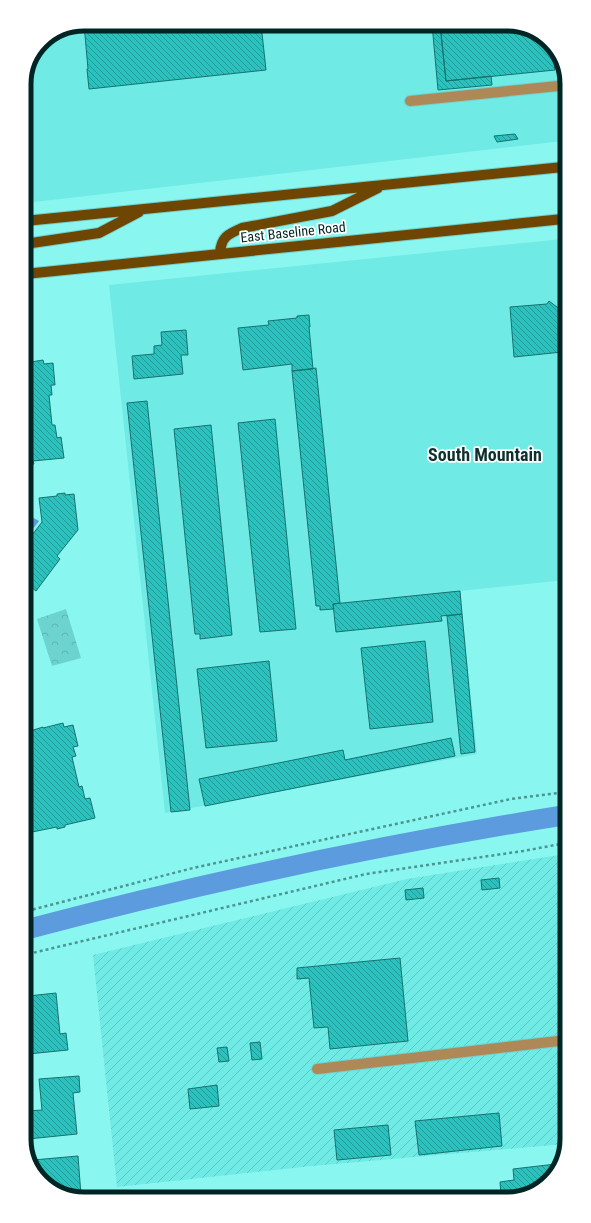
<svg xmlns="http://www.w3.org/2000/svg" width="591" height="1223" viewBox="0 0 591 1223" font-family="'Roboto Condensed',sans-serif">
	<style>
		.built { fill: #6feae5 }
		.industrial { fill: url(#industrial-furrows) }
		.park { fill: url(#park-crowns) }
		.water { fill: #5c9bde }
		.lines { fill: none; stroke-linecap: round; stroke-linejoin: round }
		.canal { stroke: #5c9bde; stroke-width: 20 }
		.building { fill: url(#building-back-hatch); stroke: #16726f }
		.minor-casing { stroke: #71d0cb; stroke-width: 12 }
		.major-casing { stroke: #71d0cb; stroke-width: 12 }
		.path { stroke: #4b9692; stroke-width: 2.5; stroke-dasharray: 3 3; stroke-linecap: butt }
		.minor { stroke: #af8858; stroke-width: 10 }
		.major { stroke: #6e4501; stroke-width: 10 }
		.labels { text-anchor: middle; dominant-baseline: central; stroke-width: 3.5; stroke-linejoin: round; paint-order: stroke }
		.street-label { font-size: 14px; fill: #012524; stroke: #fff }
		.district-label { font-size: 18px; font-weight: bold; fill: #0d312f; stroke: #fff }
		.rim { fill: none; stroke: #012524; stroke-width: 5 }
	</style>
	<defs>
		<pattern id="industrial-furrows" width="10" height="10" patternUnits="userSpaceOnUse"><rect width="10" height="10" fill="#6feae5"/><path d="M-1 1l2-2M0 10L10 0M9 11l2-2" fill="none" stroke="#5ec9c4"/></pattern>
		<pattern id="park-crowns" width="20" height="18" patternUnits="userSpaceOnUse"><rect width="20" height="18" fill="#6dd3ce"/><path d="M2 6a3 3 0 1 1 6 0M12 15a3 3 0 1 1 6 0" fill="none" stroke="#5db5b1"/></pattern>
		<pattern id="building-back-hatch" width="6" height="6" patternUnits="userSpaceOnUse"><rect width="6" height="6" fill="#29c2bd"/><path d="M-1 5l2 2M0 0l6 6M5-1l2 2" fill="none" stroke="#219d99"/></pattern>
	</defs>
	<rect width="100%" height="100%" fill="#8af6f0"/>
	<!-- built -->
	<path class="built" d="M 84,24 L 511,24 L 543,36 L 563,61 L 563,141 L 34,202 L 24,97 L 24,80 L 42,41 Z
		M 563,239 L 565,580 L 460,591 L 477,754 L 165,813 L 109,285 Z"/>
	<!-- industrial -->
	<path class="industrial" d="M 566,854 L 567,1139 L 565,1144 L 312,1166 L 117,1187 L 93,955 L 407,879 Z"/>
	<!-- park -->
	<path class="park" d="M 66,609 L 81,658 L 52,666 L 37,619 Z"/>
	<!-- water -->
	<path class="water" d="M 32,517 L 39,521 L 26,538 L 26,518 L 29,520 Z"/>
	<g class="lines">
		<!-- canal -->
		<path class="canal" d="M 28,929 C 205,882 384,844 566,815"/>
	</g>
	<!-- building -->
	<path class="building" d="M 84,24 L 261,24 L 266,70 L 89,89 L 87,69 L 88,69 Z
		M 432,24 L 440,24 L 446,81 L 491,76 L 492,85 L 438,90 Z
		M 440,24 L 511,24 L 543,36 L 552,48 L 555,70 L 446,81 Z
		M 552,48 L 559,57 L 553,58 Z
		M 515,134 L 518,139 L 497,142 L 494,136 Z
		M 549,301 L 561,310 L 559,314 L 562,352 L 514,357 L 510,307 L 547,304 Z
		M 309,315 L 310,327 L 309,327 L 313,369 L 292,371 L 292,364 L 243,370 L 238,328 L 269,325 L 268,321 L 297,318 L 297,316 Z
		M 186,330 L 188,355 L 181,355 L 183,374 L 134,379 L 132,356 L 154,354 L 154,346 L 162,345 L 161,332 Z
		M 43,360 L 44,364 L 53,363 L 55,385 L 51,385 L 52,395 L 49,395 L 52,425 L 55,425 L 57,438 L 61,437 L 64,458 L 33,461 L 34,464 L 26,465 L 25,363 Z
		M 316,368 L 340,603 L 333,604 L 334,609 L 320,610 L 320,606 L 316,606 L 292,371 Z
		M 147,401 L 190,810 L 171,812 L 127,403 Z
		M 275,419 L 296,629 L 260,632 L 238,423 Z
		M 211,425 L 232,635 L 200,639 L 200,634 L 195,634 L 174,429 Z
		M 65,493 L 65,495 L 74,494 L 78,530 L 57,556 L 60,559 L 36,591 L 26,583 L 26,543 L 42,522 L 39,498 L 57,496 L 57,494 Z
		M 460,591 L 462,614 L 441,616 L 442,621 L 336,632 L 333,604 Z
		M 462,614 L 475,752 L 461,754 L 447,616 Z
		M 425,641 L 433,722 L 370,729 L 361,648 Z
		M 269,661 L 277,741 L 206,748 L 197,669 Z
		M 63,723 L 64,727 L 73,725 L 78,746 L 73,747 L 76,756 L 72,757 L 79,787 L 82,786 L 85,799 L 90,798 L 95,818 L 65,825 L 65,827 L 57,829 L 57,827 L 27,833 L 27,812 L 31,811 L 27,796 L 27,732 L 43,727 L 43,728 Z
		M 451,738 L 455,756 L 205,806 L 199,779 L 343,750 L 345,760 Z
		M 499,878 L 500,888 L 482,890 L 481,880 Z
		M 423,888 L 424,898 L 406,900 L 405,890 Z
		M 400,958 L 408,1041 L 330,1049 L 328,1027 L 314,1028 L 309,978 L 297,979 L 297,968 Z
		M 56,993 L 60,1034 L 66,1033 L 68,1050 L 28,1054 L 28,996 Z
		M 260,1042 L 262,1059 L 252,1060 L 250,1043 Z
		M 227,1047 L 229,1061 L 219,1062 L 217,1048 Z
		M 79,1076 L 80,1092 L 73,1093 L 77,1134 L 28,1139 L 28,1111 L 42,1110 L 39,1079 Z
		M 217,1085 L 219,1106 L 190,1109 L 188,1089 Z
		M 499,1113 L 502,1146 L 419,1155 L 415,1121 Z
		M 388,1125 L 391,1155 L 337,1160 L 334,1130 Z
		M 78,1156 L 81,1195 L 88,1194 L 89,1199 L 80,1199 L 48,1187 L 34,1169 L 33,1160 Z
		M 556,1164 L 557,1173 L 530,1195 L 501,1195 L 500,1182 L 514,1180 L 513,1169 Z
		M 482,1191 L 483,1195 L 447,1195 Z"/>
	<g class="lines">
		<defs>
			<path id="minor" d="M 410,101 L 558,86 L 563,83
				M 317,1069 L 567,1040"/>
			<path id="major" d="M 25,221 L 563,167
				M 25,244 L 99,233 L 139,212
				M 220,253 C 221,237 228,234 242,228 L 332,211 L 378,188
				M 25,274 L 563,219"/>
		</defs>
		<!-- minor casing -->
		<use href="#minor" class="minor-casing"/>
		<!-- major casing -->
		<use href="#major" class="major-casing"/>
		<!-- path -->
		<path class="path" d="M 27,911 L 193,868 L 511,799 L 566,792
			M 28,954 L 366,874 L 523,851 L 566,843"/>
		<!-- minor -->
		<use href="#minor" class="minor"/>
		<!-- major -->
		<use href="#major" class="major"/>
	</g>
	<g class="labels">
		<!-- street labels -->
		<g class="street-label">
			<text transform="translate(293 232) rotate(-6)">East Baseline Road</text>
		</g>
		<!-- district labels -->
		<g class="district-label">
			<text x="485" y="454">South Mountain</text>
		</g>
	</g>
	<!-- crop -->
	<path d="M0 0H591V1223H0ZM84 31H507A53 53 0 0 1 560 84V1139A53 53 0 0 1 507 1192H84A53 53 0 0 1 31 1139V84A53 53 0 0 1 84 31Z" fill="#fff" fill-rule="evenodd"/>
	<path class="rim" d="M84 31H507A53 53 0 0 1 560 84V1139A53 53 0 0 1 507 1192H84A53 53 0 0 1 31 1139V84A53 53 0 0 1 84 31Z"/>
</svg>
